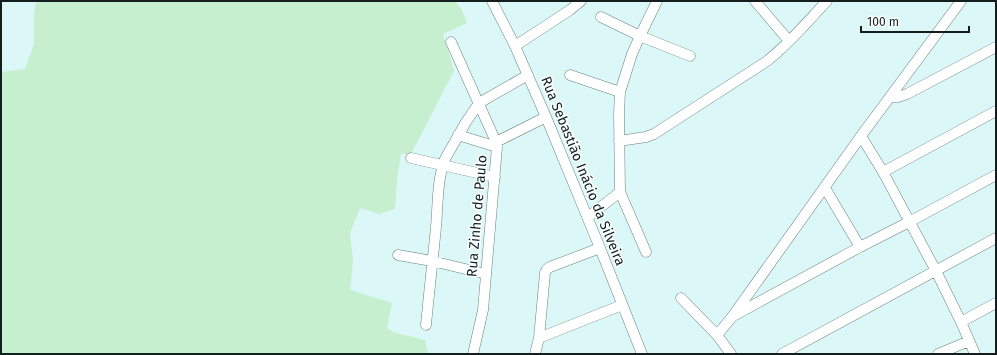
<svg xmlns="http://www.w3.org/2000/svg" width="997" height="355" viewBox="0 0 997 355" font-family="'Fira Sans',sans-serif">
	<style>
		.green { fill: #c5efcf }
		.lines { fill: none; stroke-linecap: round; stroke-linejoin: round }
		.minor-casing { stroke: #688081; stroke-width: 11 }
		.minor { stroke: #fff; stroke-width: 10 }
		.labels { text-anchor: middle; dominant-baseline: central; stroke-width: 3; stroke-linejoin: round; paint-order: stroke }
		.street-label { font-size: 14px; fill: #141e1e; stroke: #faffff }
	</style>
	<rect width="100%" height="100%" fill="#dcf7f7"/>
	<!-- green -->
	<path class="green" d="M 36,1 L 72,1 L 77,2 L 129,1 L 455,1 L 462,10 L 467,23 L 443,34 L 454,71 L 411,154 L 401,154 L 397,180 L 395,209 L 379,214 L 360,208 L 350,233 L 353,261 L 350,290 L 392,303 L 387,328 L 395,333 L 425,340 L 428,354 L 1,354 L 1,72 L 25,69 L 34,44 L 34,14 Z"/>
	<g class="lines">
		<defs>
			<path id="minor" d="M 492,1 L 515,46 L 546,117 L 600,248 L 642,354
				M 755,1 L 789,41
				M 601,17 L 640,36 L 690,56
				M 451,42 L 496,142 L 497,147 L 483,310 L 473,354
				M 515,46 L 570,10 L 581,1
				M 570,75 L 620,92
				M 890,97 L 898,97 L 907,94 L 996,47
				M 458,135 L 497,147
				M 861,136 L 883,172 L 936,271 L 961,322 L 975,354
				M 619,141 L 646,137 L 654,134 L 767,61 C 789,44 808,21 827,1
				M 496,142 L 546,117
				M 411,158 L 495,177
				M 883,172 L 996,111
				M 825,188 L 860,247
				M 620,192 L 646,252
				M 588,217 L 620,192 L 619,113 L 620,92 L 632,54 L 640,36 L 657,1
				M 398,255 L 432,261 L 486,274
				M 681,298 L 717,335 L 731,354
				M 735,315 L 860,247 L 909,222 L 996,175
				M 961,322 L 996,303
				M 426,325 C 429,292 433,259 436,227 C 438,204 437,180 445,159 L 466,122 L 479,103 L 528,75
				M 717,335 L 732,317 L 861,136 L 961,1
				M 539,338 L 622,305
				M 535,354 L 539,338 L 545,273 L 547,269 L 550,267 L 600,248
				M 782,354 L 996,238
				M 938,354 L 969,341"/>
		</defs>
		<!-- minor casing -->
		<use href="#minor" class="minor-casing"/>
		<!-- minor -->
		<use href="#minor" class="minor"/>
	</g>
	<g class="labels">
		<!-- street labels -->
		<g class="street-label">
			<text transform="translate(583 171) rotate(68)">Rua Sebastião Inácio da Silveira</text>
			<text transform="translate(477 216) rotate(-85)">Rua Zinho de Paulo</text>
		</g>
	</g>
	<!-- border -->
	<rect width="997" height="355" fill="none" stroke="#141e1e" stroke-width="4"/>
	<!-- scale -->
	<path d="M861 26v6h108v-6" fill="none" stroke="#141e1e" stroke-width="2"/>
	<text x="867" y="26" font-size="12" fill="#141e1e" stroke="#faffff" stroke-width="3" paint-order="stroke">100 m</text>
</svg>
